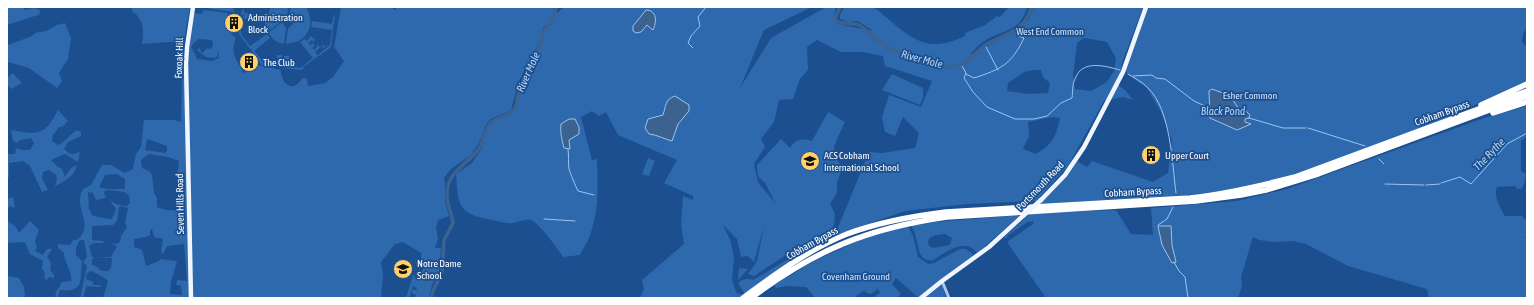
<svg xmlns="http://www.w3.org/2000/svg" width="1534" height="305" viewBox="0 0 1534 305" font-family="'Asap Condensed',sans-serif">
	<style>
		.green { fill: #2e69ad; fill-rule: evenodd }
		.water { fill: #3c6290; stroke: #9cc4f0 }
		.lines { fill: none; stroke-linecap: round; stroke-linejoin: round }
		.stream { stroke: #9cc4f0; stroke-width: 1 }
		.river { stroke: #3c6290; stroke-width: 3.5 }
		.minor { stroke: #a9c9ee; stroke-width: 3 }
		.major { stroke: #f0f6ff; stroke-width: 4.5 }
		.highway { stroke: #fff; stroke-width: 5.5 }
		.major-bridge { stroke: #f0f6ff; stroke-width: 4.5 }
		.labels { text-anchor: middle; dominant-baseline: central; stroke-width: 3.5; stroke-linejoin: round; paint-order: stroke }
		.poi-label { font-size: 10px; fill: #fff; stroke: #1b4f8f; text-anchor: start }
		.park-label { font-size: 10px; fill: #cfe3fa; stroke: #1b4f8f }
		.street-label { font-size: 10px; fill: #fff; stroke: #1b4f8f }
		.water-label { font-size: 11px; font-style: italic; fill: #b5d3f5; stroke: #1b4f8f }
	</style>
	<rect width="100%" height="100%" fill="#1b4f8f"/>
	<!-- green -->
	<path class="green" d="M 7,7 L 23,7 L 24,10 L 35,8 L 41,11 L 38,15 L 7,25 Z
		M 132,7 L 190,7 L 184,41 L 190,298 L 103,298 L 108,281 L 106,279 L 92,271 C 87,272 86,274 86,279 L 93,282 L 93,285 L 101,285 L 100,287 L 87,286 L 83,297 L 85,298 L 80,298 L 87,266 L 83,262 L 87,257 L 84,240 L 82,240 L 79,241 L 76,248 L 76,255 L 82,261 C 80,279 85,293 60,290 L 57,298 L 55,298 L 56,292 L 62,282 L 71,281 C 73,272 64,263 64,253 L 58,248 L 58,244 L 70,245 L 73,240 L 77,240 C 96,224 72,209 83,189 L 91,185 L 102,165 L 111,165 L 125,173 L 133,169 L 136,154 L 141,147 L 144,120 L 174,120 L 181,122 L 183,41 L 142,44 C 144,29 144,20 132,11 ZM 147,139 L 167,146 L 167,151 L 165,153 L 145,150 ZM 149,154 L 168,157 L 179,161 L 177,175 L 183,178 L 182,198 L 184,201 L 184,206 C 175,212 167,211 157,207 L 157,198 L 154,193 L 152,175 L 149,171 L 142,168 L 141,160 ZM 117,174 L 125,179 L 125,189 L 107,189 L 99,187 L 105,175 ZM 108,190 L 125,192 L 129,196 L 130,203 L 127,206 C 120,205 116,205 111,201 L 111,202 L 116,209 L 112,219 C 107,219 97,217 92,215 L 89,209 L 88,192 L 93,193 L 96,200 L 105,198 L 106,196 L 104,194 L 105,191 ZM 121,206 L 128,208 L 125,222 L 127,227 L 121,236 L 120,242 L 116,244 L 109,243 L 117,246 L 111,257 L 92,257 L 89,246 L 94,243 L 104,243 L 103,241 L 92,240 L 92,227 L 94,226 L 113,225 L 117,221 L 119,207 ZM 152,229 L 154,237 L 163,239 L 161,252 L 163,254 L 167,246 L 184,244 L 187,281 L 177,280 L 176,285 L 181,286 L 182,295 L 170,294 L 171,282 L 177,261 L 160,259 L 159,261 L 146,266 L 142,250 L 134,247 L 134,239 L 146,237 L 150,235 L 150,230 ZM 94,257 L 112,258 L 111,268 L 108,271 L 101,271 L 96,266 L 92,265 L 92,260 Z
		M 209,7 L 232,7 L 235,12 L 211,9 Z
		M 271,7 L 274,9 L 273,7 L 280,7 L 286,14 L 281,7 L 288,7 L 287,15 L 283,17 L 282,21 L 267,32 C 265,26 264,20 266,14 L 268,14 Z
		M 291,7 L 306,7 C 313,19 312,33 299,41 L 294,35 L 299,41 L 286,44 L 288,28 L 292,25 L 294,21 L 289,15 Z
		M 341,7 L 391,7 L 395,10 L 397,7 L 555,7 L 554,12 L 556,14 L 564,7 L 812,7 L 764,30 L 740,88 L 771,38 L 826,7 L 836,7 L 834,16 L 837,24 L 873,31 L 858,21 L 848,22 L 840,19 L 840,15 L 844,7 C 853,7 864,5 872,7 C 877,8 883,15 887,18 C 914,41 929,53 965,36 L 965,33 L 985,25 L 997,16 L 1000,17 L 1009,7 L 1027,7 C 1020,34 1001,29 983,42 C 978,45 973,51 970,55 L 1018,30 L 1028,20 L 1034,7 L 1143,7 L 1122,63 L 1118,85 L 1125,90 L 1133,100 L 1123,97 L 1104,101 L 1068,166 L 1036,201 L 967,204 L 905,211 L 835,236 L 781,267 L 745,294 L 738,283 C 742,279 748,278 753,280 L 837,230 L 869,152 L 882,153 L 915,148 L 919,133 L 903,117 L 895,136 L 885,132 L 882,117 L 889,95 L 921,107 L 932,81 L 885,66 L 883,56 L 862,52 L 841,52 L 817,40 L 807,47 L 808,70 L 800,79 L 793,99 L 779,100 L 774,122 L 761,139 L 765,147 L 754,164 L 758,182 L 776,204 L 765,183 L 758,176 L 757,165 L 781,139 L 790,148 C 795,139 802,138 812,141 L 828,112 L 845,122 C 842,129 833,145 834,151 C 835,157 840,163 842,169 L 837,182 L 837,193 L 830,204 L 835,214 L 834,225 L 830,230 L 800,246 L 754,276 L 748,274 L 757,261 L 764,226 L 754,262 L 748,256 L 741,257 L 737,239 L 723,225 L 731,242 L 734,258 L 732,280 L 737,294 L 739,293 L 742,296 L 739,298 L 640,298 L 644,289 L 642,280 L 684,244 L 681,224 L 683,196 L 693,200 L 693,196 L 664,183 L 677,160 L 618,135 L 606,112 L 599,116 L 592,111 L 581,117 L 592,160 L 597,159 C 598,185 599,211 590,235 C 588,242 583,248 580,255 L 563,257 C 559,250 538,222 531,220 C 524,219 520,222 513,223 C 507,224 498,221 492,220 C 458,214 458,206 456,174 L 472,163 L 482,148 L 488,127 L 492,122 L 512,113 L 522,81 L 539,49 L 544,31 L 547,26 L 544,26 L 537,47 L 519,81 L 511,110 L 491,119 L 486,125 L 479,143 L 471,155 L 451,169 L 444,178 L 445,183 L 445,201 L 449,216 L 438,220 L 436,228 L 438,238 L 435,248 L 441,248 L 439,271 L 432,285 L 429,298 L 415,298 L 416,295 L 412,293 L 412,290 L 416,290 L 417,288 L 413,286 L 409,298 L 406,298 L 413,275 L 415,276 L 415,278 L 418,277 L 420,272 L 423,270 L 423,264 L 415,260 L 416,259 L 421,260 L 421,253 L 403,242 L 395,244 L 381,262 L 383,275 L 381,298 L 193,298 L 190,198 L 188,44 L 193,13 L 201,14 L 204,10 L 228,13 C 228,22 228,33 236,38 C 230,53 236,58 243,72 L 245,73 L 257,65 L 281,70 C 280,78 287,90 296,85 C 298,84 301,80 303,78 L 307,79 L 308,86 L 325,83 L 333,77 L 344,61 L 334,47 ZM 1084,38 L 1107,42 L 1116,58 L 1114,71 L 1107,82 L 1091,91 L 1075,89 L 1073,76 L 1077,43 ZM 198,39 L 212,40 L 213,44 L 212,48 L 209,49 L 208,48 L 202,53 L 199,48 L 197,50 L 206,57 L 215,58 L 218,56 L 217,53 L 218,51 L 219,58 L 212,61 L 197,59 L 191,46 ZM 1034,70 L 1041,70 L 1043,77 L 1050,83 L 1048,93 L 1029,94 L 1007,91 L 1008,83 L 1024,72 ZM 1052,117 L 1060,118 C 1055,138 1054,143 1036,154 L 1023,149 L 1029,136 L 1028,122 Z
		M 1147,7 L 1527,7 L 1527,28 L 1523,34 L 1522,42 L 1527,47 L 1527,82 L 1425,127 L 1296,175 L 1274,180 L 1221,191 L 1188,195 L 1040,204 L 1077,161 L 1087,167 L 1092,161 L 1153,182 L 1168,173 L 1172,140 L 1160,110 L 1147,88 L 1128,75 L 1126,70 Z
		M 244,9 L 244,13 L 264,15 L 263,21 L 243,18 L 245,14 L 241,15 L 242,10 Z
		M 334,14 L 335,16 L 333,30 L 332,30 L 333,31 L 331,47 L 319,56 L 318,55 L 330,45 L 332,30 L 311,27 L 312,21 L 333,24 L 332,24 Z
		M 282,22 L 286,28 L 284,43 L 282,44 L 274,40 L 268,33 Z
		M 65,23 L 71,38 L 68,59 L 59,73 L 62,81 L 57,88 L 29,68 L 8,62 L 7,43 L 8,45 L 32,36 L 35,33 L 46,31 L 57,25 Z
		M 241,29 L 241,34 L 250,46 L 267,34 L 270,38 L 254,51 L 265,63 L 278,65 L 279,58 L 277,58 L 277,55 L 282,55 L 281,67 L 262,65 L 251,50 L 252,48 L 250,49 L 239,34 L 239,29 Z
		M 311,36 L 315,40 L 313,42 L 312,40 L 308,43 L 312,48 L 310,45 L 313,43 L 315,46 L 312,48 L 314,50 L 317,47 L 316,46 L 318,45 L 320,47 L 323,45 L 326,47 L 327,45 L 328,45 L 324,48 L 322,46 L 315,52 L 318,56 L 305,66 L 304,65 L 313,58 L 300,42 L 305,39 L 307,41 Z
		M 284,56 L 289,56 L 289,59 L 286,59 L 285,66 L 300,68 L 303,66 L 304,68 L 301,70 L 283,68 Z
		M 13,73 L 16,77 L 12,80 L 16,77 L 22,83 L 11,89 L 7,84 L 7,78 Z
		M 892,74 L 923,88 L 923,97 L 920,105 L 882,90 Z
		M 1527,106 L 1527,136 L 1521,141 L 1521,171 L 1526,174 L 1523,187 L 1521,189 L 1517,189 L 1515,186 L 1497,187 C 1493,196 1500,207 1505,216 L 1522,216 L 1524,219 L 1527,219 L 1527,237 L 1524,237 L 1527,239 L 1527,298 L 1429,298 L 1427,289 L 1348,266 L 1306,244 L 1293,241 L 1273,242 L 1259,240 L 1253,237 L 1241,277 L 1242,286 L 1238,298 L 1046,298 L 1007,242 L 1033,224 L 1034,221 L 1031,222 L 1029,221 L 1007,236 L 1007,237 L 1006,239 L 1004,237 L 1031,213 L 1116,210 L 1131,234 L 1153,235 L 1151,208 L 1237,201 L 1287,189 L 1484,118 Z
		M 58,110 L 68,121 L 62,127 L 59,127 L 53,135 L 52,141 L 58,145 L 61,144 L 76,130 L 81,132 L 81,136 L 68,142 L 64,149 C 70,155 73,156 80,151 L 78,162 L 65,154 L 51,160 L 57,166 L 62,169 L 65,177 L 71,168 L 77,165 C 74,177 65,181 55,186 L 57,179 L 56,175 L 49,170 L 43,172 L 42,178 L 48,190 L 42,192 L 30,166 L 23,161 L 9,163 L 9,177 L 7,178 L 7,153 L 9,154 L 15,154 L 16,148 L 22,150 L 30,150 L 34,143 L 31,138 L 20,140 L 17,143 L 13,141 L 11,130 C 37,135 45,136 58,110 Z
		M 648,158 L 655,161 L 649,176 L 642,174 Z
		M 13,197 L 15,208 L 10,206 L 7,209 L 7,199 Z
		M 1021,215 L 978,252 L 976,252 C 965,237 945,253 933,260 C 917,263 919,244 915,234 C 914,231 912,228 911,225 L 935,222 ZM 945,234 L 952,238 L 950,245 L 933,248 L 929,246 C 925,235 938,235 945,234 Z
		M 8,221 L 16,227 L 19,233 L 30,221 L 39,230 L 35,241 L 37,248 L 35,251 L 43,255 C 45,251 47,248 52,249 L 47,257 C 52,262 51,264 50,270 L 54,275 L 54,278 L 49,277 L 47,280 L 45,279 L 44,271 L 42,269 L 43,261 L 30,254 L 25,242 L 7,243 Z
		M 908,226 L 913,236 L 918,257 L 928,264 L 934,263 L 960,249 C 965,248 969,250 973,254 L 972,256 L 942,278 L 919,298 L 896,278 L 892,284 L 901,294 L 897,298 L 874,298 L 876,295 L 880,293 L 878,289 L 871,294 L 865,292 L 865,290 L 853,298 L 815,298 L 806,287 L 788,286 L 776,288 L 774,285 L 814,261 L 862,239 Z
		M 739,268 L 748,269 L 738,280 Z
		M 7,276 L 19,278 L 24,287 L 25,298 L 7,298 Z
		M 942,284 L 946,298 L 925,298 Z"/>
	<!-- water -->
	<path class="water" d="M 646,10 C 657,10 657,22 653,30 L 647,25 L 641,32 L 636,33 L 633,31 L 633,26 Z
		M 1212,89 L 1228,95 L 1233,100 L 1238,108 L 1238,112 L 1244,109 L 1250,115 L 1249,118 L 1245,119 L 1245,122 L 1251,124 L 1237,130 L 1210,118 L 1209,91 Z
		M 675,96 L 689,105 L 689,111 L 678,124 L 672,141 C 664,139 658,135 649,134 L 645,128 L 648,119 L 663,115 C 666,106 665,99 675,96 Z
		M 569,119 L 575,119 L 579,127 L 579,134 L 569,140 L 570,149 L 564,148 C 562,140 560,133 561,124 Z
		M 1158,226 L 1171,226 L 1172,245 L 1176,262 L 1172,263 L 1162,245 Z"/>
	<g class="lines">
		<!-- stream -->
		<path class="stream" d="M 985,45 L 998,70
			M 693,48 L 688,43 L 691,36 L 700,26 L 698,17 L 706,7
			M 961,64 L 966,73 L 964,78 L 973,92 L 987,107 L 1015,119 L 1034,119 L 1047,116 L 1061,103 L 1072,98 C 1073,92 1072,84 1075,79 C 1082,59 1105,66 1120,70
			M 966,74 L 974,78 C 1001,69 1011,65 1024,38 L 1018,36 L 1015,31
			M 1128,74 C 1134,78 1143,82 1148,88 C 1171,110 1172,163 1176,193
			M 1133,76 L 1152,75 L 1156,78 L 1165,79 L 1194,101 L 1205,106
			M 1249,118 L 1283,128 L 1306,128
			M 1308,128 L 1365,146
			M 568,149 C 569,156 568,163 569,169 C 570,173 576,187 578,191 L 594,195
			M 1379,159 L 1384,164
			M 1441,183 L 1460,177 L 1471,184 L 1507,144 L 1527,133
			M 1385,184 L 1424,185
			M 1426,185 L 1440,184
			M 544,219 L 575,221
			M 1158,225 L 1167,219 L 1173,207
			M 1174,262 L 1179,271 L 1185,277 L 1188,298"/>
		<!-- river -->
		<path class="river" d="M 840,7 L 835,18 L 838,22 C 844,24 852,23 859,25 C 864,27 868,34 873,37 C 891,51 940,75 963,64 C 972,59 978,49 987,44 C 1008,33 1023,32 1032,7
			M 431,298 L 433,291 L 442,272 L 444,240 L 453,223 C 452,213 447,205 447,196 C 446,170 468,166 480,147 C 484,139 485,127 492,122 C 500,116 509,115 516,108 C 518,84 529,71 538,50 C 541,44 541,37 544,32 C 549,21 555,21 556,7"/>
		<!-- minor -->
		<path class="minor" d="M 942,281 L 949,298"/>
		<!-- major -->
		<path class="major" d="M 1041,200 L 1065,175 L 1084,147 L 1123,72 L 1146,7
			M 191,298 L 186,63 L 187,47 L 193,7
			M 921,298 L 942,281 L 989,247 L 1024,215"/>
		<!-- highway -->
		<path class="highway" d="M 1481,105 L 1527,84
			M 1493,113 L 1527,102
			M 743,298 C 774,275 811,248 847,234 C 879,222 913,216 946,212 L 1190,198 C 1226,194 1260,186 1295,177 L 1527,91
			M 751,298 C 815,250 868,228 947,217 L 1196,201 L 1241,195 L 1266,190 L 1318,174 L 1527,96"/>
		<!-- major-bridge -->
		<path class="major-bridge" d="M 1024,215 L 1041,200"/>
	</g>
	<!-- icons -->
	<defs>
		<symbol id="building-disc" viewBox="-11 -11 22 22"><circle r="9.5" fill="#ffd166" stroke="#1b4f8f"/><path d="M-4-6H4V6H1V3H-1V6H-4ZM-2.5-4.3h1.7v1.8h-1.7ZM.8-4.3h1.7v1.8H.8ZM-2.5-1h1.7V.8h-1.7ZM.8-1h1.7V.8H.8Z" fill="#111"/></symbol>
		<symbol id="school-disc" viewBox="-11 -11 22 22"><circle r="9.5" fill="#ffd166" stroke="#1b4f8f"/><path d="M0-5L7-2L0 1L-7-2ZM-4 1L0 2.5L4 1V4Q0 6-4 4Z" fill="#111"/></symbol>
	</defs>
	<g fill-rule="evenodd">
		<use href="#building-disc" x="223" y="12" width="22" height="22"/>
		<use href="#building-disc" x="238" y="51" width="22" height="22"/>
		<use href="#building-disc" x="1140" y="144" width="22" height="22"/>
		<use href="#school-disc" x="799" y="150" width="22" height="22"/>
		<use href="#school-disc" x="392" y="258" width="22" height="22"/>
	</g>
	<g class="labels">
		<!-- poi labels -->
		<g class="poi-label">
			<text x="248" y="17">Administration<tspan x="248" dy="12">Block</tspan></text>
			<text x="263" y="62">The Club</text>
			<text x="824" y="155">ACS Cobham<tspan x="824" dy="12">International School</tspan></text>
			<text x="1165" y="155">Upper Court</text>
			<text x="417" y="263">Notre Dame<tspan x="417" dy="12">School</tspan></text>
		</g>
		<!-- park labels -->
		<g class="park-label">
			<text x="1050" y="31">West End Common</text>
			<text x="1250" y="95">Esher Common</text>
			<text x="856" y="276">Covenham Ground</text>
		</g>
		<!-- street labels -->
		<g class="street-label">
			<text transform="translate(179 58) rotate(-88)">Foxoak Hill</text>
			<text transform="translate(1442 113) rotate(-20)">Cobham Bypass</text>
			<text transform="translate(1040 186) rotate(-46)">Portsmouth Road</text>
			<text transform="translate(1133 192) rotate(-3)">Cobham Bypass</text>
			<text transform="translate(180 204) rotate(-91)">Seven Hills Road</text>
			<text transform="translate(812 243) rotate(-29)">Cobham Bypass</text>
		</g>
		<!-- water labels -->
		<g class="water-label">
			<text transform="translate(922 59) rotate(15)">River Mole</text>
			<text transform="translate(528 72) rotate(-66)">River Mole</text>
			<text x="1223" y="111">Black Pond</text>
			<text transform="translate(1489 154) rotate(-46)">The Rythe</text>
		</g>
	</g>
	<!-- border -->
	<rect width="1534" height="305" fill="none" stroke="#ffffff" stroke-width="16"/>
</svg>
